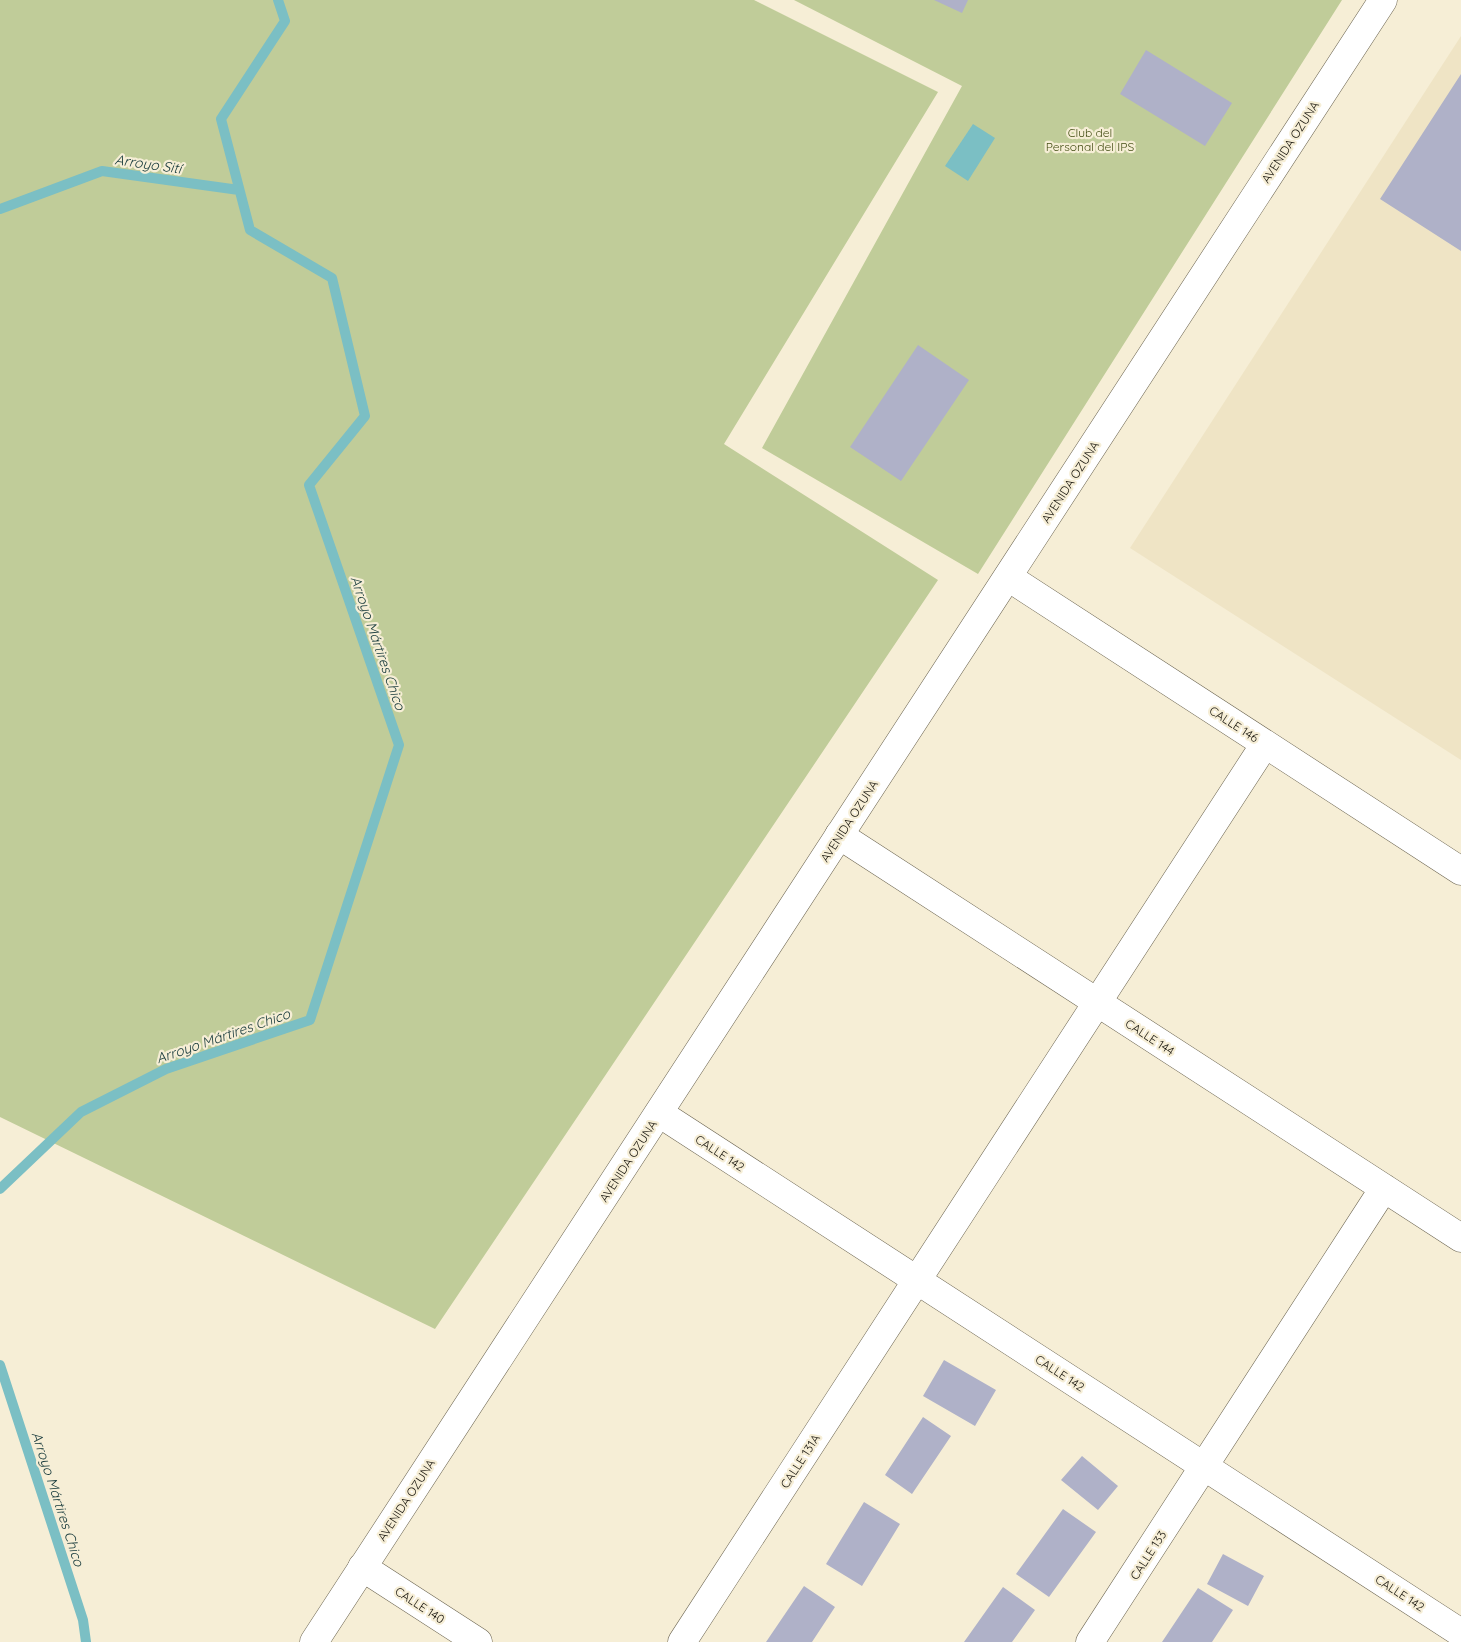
<svg xmlns="http://www.w3.org/2000/svg" width="1461" height="1642" viewBox="0 0 1461 1642" font-family="Quicksand,sans-serif">
	<style>
		.built { fill: #efe4c5 }
		.green { fill: #c0cc99 }
		.water { fill: #7bbfc4 }
		.lines { fill: none; stroke-linecap: round; stroke-linejoin: round }
		.stream { stroke: #7bbfc4; stroke-width: 10 }
		.building { fill: #afb1c8 }
		.minor-casing { stroke: #6b6450; stroke-width: 29 }
		.major-casing { stroke: #6b6450; stroke-width: 29 }
		.minor { stroke: #fff; stroke-width: 28 }
		.major { stroke: #fff; stroke-width: 28 }
		.labels { text-anchor: middle; dominant-baseline: central; stroke-width: 4.5; stroke-linejoin: round; paint-order: stroke }
		.park-label { font-size: 12px; fill: #444e15; stroke: #f6eed6 }
		.street-label { font-size: 12px; fill: #1a170f; stroke: #f6eed6 }
		.water-label { font-size: 14px; font-style: italic; fill: #15383a; stroke: #f6eed6 }
	</style>
	<rect width="100%" height="100%" fill="#f6eed6"/>
	<!-- built -->
	<path class="built" d="M 1461,36 L 1461,760 L 1130,548 Z"/>
	<!-- green -->
	<path class="green" d="M 0,0 L 754,0 L 938,92 L 724,444 L 938,580 L 435,1329 L 0,1117 Z
		M 794,0 L 1342,0 L 978,574 L 762,448 L 962,86 Z"/>
	<!-- water -->
	<path class="water" d="M 973,124 L 995,138 L 968,181 L 945,166 Z"/>
	<g class="lines">
		<!-- stream -->
		<path class="stream" d="M 0,209 L 102,171 L 239,190
			M 0,1189 L 81,1112 L 166,1069 L 310,1020 L 399,745 L 309,485 L 365,416 L 332,278 L 250,230 L 221,119 L 285,21 L 278,0
			M 0,1365 L 83,1620 L 86,1642"/>
	</g>
	<!-- building -->
	<path class="building" d="M 934,0 L 968,0 L 962,13 Z
		M 1146,50 L 1232,103 L 1205,146 L 1120,94 Z
		M 1461,74 L 1461,251 L 1380,199 Z
		M 918,345 L 969,380 L 901,481 L 850,447 Z
		M 944,1360 L 996,1390 L 975,1426 L 923,1396 Z
		M 923,1417 L 951,1436 L 912,1494 L 885,1475 Z
		M 1082,1456 L 1118,1486 L 1098,1510 L 1061,1480 Z
		M 864,1502 L 900,1524 L 862,1586 L 826,1564 Z
		M 1063,1509 L 1096,1532 L 1049,1597 L 1016,1574 Z
		M 1223,1554 L 1264,1576 L 1248,1606 L 1207,1584 Z
		M 804,1586 L 835,1607 L 812,1642 L 766,1642 Z
		M 1003,1587 L 1035,1610 L 1012,1642 L 964,1642 Z
		M 1198,1588 L 1233,1610 L 1212,1642 L 1162,1642 Z"/>
	<g class="lines">
		<defs>
			<path id="minor" d="M 1008,577 L 1461,871
				M 839,835 L 1461,1238
				M 659,1113 L 1461,1633
				M 362,1567 L 478,1642
				M 682,1642 L 1265,744
				M 1090,1642 L 1384,1188"/>
			<path id="major" d="M 314,1642 L 1383,0"/>
		</defs>
		<!-- minor casing -->
		<use href="#minor" class="minor-casing"/>
		<!-- major casing -->
		<use href="#major" class="major-casing"/>
		<!-- minor -->
		<use href="#minor" class="minor"/>
		<!-- major -->
		<use href="#major" class="major"/>
	</g>
	<g class="labels">
		<!-- park labels -->
		<g class="park-label">
			<text x="1090" y="132">Club del<tspan x="1090" dy="14">Personal del IPS</tspan></text>
		</g>
		<!-- street labels -->
		<g class="street-label">
			<text transform="translate(1290 142) rotate(-57)">AVENIDA OZUNA</text>
			<text transform="translate(1070 482) rotate(-57)">AVENIDA OZUNA</text>
			<text transform="translate(1234 724) rotate(33)">CALLE 146</text>
			<text transform="translate(849 821) rotate(-57)">AVENIDA OZUNA</text>
			<text transform="translate(1150 1037) rotate(33)">CALLE 144</text>
			<text transform="translate(720 1153) rotate(33)">CALLE 142</text>
			<text transform="translate(628 1161) rotate(-57)">AVENIDA OZUNA</text>
			<text transform="translate(1060 1373) rotate(33)">CALLE 142</text>
			<text transform="translate(800 1461) rotate(-57)">CALLE 131A</text>
			<text transform="translate(406 1500) rotate(-57)">AVENIDA OZUNA</text>
			<text transform="translate(1148 1555) rotate(-57)">CALLE 133</text>
			<text transform="translate(1400 1593) rotate(33)">CALLE 142</text>
			<text transform="translate(420 1605) rotate(33)">CALLE 140</text>
		</g>
		<!-- water labels -->
		<g class="water-label">
			<text transform="translate(148 164) rotate(8)">Arroyo Sití</text>
			<text transform="translate(378 643) rotate(71)">Arroyo Mártires Chico</text>
			<text transform="translate(223 1036) rotate(-19)">Arroyo Mártires Chico</text>
			<text transform="translate(58 1499) rotate(72)">Arroyo Mártires Chico</text>
		</g>
	</g>
</svg>
